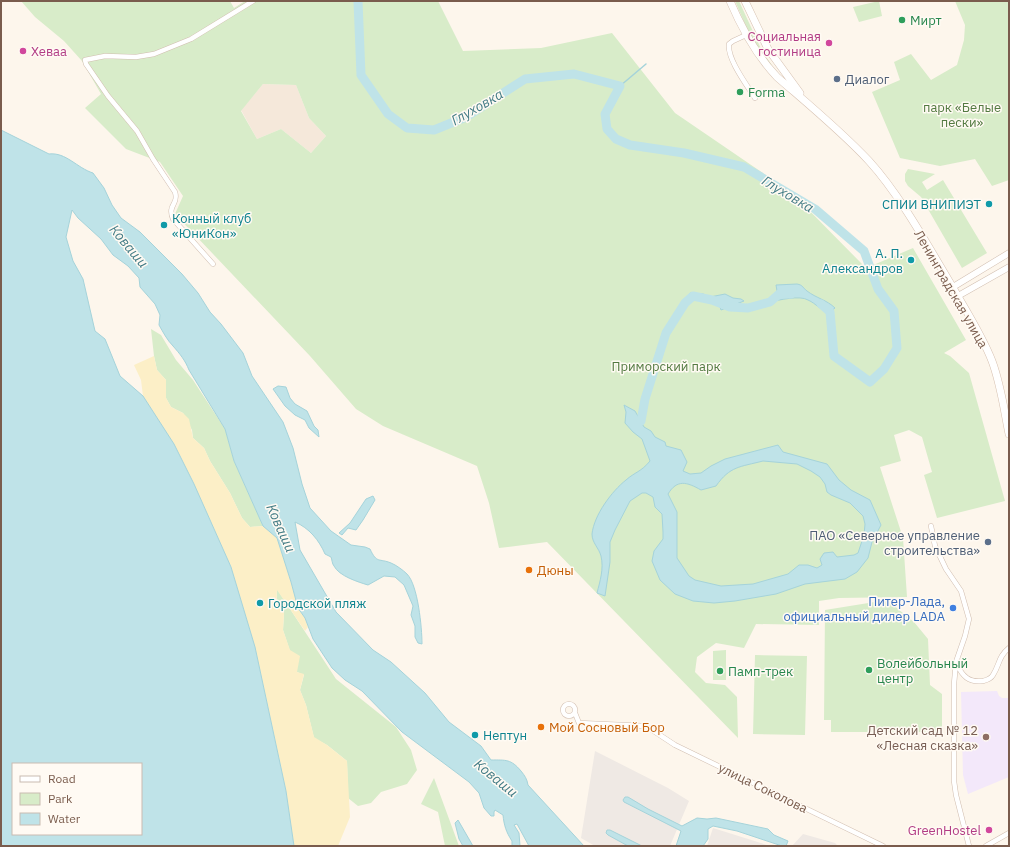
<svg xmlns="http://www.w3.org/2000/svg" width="1010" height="847" viewBox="0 0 1010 847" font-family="'IBM Plex Sans',sans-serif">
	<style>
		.residential { fill: #f5e8da }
		.industrial { fill: #efe9e4 }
		.education { fill: #f3e8fa }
		.green { fill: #d8ecc9; fill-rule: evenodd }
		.sand { fill: #fcefc7 }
		.water { fill: #bfe3e8; stroke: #a5d3da; fill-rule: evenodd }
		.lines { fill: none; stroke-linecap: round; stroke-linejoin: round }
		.stream { stroke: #a5d3da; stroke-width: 1.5 }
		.river { stroke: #bfe3e8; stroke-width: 9 }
		.minor-casing { stroke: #d1beb0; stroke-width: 5.5 }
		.tertiary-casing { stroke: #d1beb0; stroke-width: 7 }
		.secondary-casing { stroke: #d6c0b0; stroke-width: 8 }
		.minor { stroke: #fff; stroke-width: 4.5 }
		.tertiary { stroke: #fff; stroke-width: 6 }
		.secondary { stroke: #fff; stroke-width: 7 }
		.leisure-dot { fill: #2e9e5b; stroke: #fffaf3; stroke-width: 1.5 }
		.hotel-dot { fill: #d1479c; stroke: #fffaf3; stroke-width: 1.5 }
		.service-dot { fill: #5c6f8a; stroke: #fffaf3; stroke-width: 1.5 }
		.culture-dot { fill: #0f9aa8; stroke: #fffaf3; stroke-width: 1.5 }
		.food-dot { fill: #e8710a; stroke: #fffaf3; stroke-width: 1.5 }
		.shop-dot { fill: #3f7fe0; stroke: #fffaf3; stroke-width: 1.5 }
		.education-dot { fill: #8d6e63; stroke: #fffaf3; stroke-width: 1.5 }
		.labels { text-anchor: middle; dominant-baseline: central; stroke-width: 3; stroke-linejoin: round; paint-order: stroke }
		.leisure-label { font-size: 13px; fill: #27864d; stroke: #fffaf3; text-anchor: start }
		.hotel-label { font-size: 13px; fill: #b23c85; stroke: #fffaf3; text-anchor: end }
		.service-label { font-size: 13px; fill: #4e5e75; stroke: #fffaf3; text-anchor: start }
		.park-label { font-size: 13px; fill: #537a41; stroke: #fffaf3 }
		.culture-label { font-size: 13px; fill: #0d838f; stroke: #fffaf3; text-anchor: start }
		.street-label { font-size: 13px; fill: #7a5c4d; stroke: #fffaf3 }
		.food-label { font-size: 13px; fill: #c56008; stroke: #fffaf3; text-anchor: start }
		.shop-label { font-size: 13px; fill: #366cbe; stroke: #fffaf3; text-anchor: end }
		.education-label { font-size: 13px; fill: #785e54; stroke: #fffaf3; text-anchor: end }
		.water-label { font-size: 14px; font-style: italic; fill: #437c86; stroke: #fffaf3 }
	</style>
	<rect width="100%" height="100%" fill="#fdf6ec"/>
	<!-- residential -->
	<path class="residential" d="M 263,84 L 296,85 L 309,118 L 326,136 L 311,153 L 281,129 L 257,139 L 241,110 Z"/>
	<!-- industrial -->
	<path class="industrial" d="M 595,751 L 668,788 L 689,801 L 670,846 L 595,846 L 581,838 Z
		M 713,828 L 770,846 L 707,846 Z
		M 803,834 L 835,843 L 838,846 L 792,846 Z"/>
	<!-- education -->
	<path class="education" d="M 997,691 L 999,696 L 1002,698 L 1009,698 L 1009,777 L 968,794 L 963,775 L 961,692 Z"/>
	<!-- green -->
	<path class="green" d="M 21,1 L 230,1 L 234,8 L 245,1 L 438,1 L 463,51 L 541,48 L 612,33 L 675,113 L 792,193 L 862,264 L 864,269 L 913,248 L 966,340 L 944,353 L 950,356 L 969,373 L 1005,501 L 937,518 L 924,475 L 932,472 L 922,437 L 909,430 L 894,435 L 901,461 L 880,467 L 903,538 L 907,597 L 839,598 L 819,601 L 819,625 L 756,624 L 744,648 L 716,643 L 697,657 L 695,672 L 706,683 L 725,685 L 737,697 L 738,738 L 547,542 L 499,548 L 489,503 L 477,466 L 383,426 L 356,409 L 310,356 L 175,214 L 183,196 L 160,162 L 126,149 L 85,108 L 101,94 L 82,61 L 64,41 L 35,17 ZM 263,84 L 296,85 L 309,118 L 326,136 L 311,153 L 281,129 L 257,139 L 241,111 Z
		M 735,1 L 739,1 L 762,51 L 778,74 L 774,70 L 751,38 Z
		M 879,1 L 882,16 L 859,22 L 853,7 Z
		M 955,1 L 1009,1 L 1009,180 L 992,186 L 975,159 L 940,166 L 900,158 L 872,92 L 900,80 L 894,62 L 911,54 L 931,80 L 957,65 L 964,40 L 965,25 Z
		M 908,169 L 935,174 L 922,182 L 927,190 L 943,180 L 987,253 L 962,268 L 921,197 L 908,186 L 905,181 L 905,174 Z
		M 151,329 L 161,335 L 176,360 L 193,380 L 225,429 L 234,461 L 263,526 L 250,527 L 242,518 L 230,493 L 210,461 L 204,448 L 193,438 L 192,430 L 183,413 L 171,407 L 166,398 L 166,380 L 157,370 L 154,356 Z
		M 277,589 L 336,679 L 396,727 L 411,750 L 417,770 L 407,784 L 381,792 L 371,803 L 358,806 L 348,798 L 347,761 L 327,745 L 314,738 L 306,705 L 300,690 L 304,675 L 297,672 L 283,630 L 284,613 C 277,606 276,599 277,589 Z
		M 887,600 L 914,622 L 928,639 L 930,685 L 942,694 L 942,732 L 831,732 L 831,720 L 824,720 L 825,610 Z
		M 726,650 L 726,680 L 713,680 L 713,651 Z
		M 755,655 L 807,656 L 805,735 L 753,734 Z
		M 434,778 L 459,846 L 445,846 L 438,812 L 421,804 Z"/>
	<!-- sand -->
	<path class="sand" d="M 154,356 L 157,370 L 166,380 L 166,398 L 171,407 L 183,413 L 189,419 L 193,438 L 204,448 L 210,461 L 230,493 L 242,518 L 250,527 L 263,526 L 277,538 L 291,582 L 298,608 L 305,618 L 308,627 L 305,631 L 277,590 C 276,600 277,606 284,613 L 283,630 L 290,650 L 300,656 L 297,672 L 304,674 L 300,690 L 306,705 L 314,737 L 327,745 L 347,761 L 350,817 L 338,846 L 294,846 L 286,791 L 255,647 L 231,567 L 194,484 L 174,444 L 143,396 L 141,380 L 134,365 Z"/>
	<!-- water -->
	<path class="water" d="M 1,130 L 49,154 C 66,152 77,168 93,173 L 104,188 L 112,205 L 121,218 L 140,232 L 182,274 L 198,293 L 210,312 L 221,324 L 243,353 L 252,376 L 283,422 L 293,448 L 302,484 L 310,508 L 331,531 L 351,545 L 365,547 L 370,549 C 377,564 379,558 391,563 C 396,565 403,570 407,574 C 418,585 422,628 422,644 L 418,643 L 415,637 L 415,626 L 411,615 L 413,606 L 404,585 L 395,577 L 384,576 L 368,585 C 358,582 339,576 334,566 C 332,564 332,559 331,557 L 325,554 C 319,540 309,528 295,522 L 300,550 L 336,612 L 373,650 L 391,662 L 425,693 L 449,722 L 481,746 L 491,760 C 506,760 511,759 521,771 C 525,776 527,779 528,785 L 584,846 L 529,846 L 517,824 L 514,825 L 519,833 L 520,846 L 512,846 L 512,841 C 506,832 504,825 503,815 L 495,810 L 494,812 L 494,816 L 491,816 L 484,808 L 479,793 L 469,782 L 402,732 L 362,691 L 345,680 L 332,668 L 313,639 L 305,618 L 298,608 L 291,582 L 277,538 L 263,526 L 234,461 L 225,429 L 189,370 C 185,360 180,354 173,346 C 167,340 163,332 159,325 L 160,315 L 155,304 L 140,287 L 139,278 L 128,266 L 113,255 L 101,239 L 78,218 L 72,210 L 66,237 L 73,261 L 83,279 L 95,331 L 105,339 L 120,376 L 143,396 L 174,444 L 194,484 L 231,567 L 255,647 L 286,791 L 294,846 L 1,846 ZM 13,764 L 141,764 L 141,834 L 13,834 Z
		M 797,284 C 803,285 803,288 807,291 C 816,298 827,300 835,308 L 830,312 C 819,310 817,304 808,300 C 800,295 779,300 770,302 L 779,294 L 777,291 L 776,285 Z
		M 690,293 L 703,294 L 710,297 L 725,294 L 733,298 L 741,299 L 744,301 L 721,310 L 720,307 L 716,302 L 710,303 L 704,297 L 688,296 Z
		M 278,386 L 286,387 L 290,398 L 295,404 L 307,411 L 314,426 L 318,430 L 319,437 L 309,428 L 305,420 L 295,415 L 285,406 L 273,389 Z
		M 624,405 L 635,411 L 644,427 L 651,431 L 655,437 L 665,442 L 666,446 L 681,450 L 687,462 L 683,471 L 690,474 L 701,473 L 711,466 L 725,459 L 778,445 L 783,452 L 827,464 L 839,480 L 851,490 L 870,500 L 881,525 L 872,542 L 868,558 L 857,572 L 845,579 L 805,584 L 776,594 L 735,601 L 714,603 L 693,601 L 675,594 L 660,580 L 652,561 L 654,551 L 663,539 L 663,532 L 662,514 L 655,507 L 653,497 L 646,493 L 642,493 L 630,501 L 615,530 L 610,542 L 610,562 L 605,596 L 597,593 C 600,581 604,569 601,556 C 599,548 592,543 592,534 C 594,515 612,491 626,480 C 635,472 641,472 650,461 L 642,439 L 633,432 L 625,423 L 626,412 ZM 763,461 L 797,464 L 811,471 L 820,477 L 825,484 L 827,492 L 831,495 L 850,503 L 863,516 L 865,524 L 864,535 L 858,553 L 854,555 L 837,557 L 833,552 L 824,553 L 820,559 L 822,565 L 817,568 L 808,565 L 799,565 L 788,574 L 753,584 L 721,586 L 695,580 L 689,576 L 677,558 L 677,512 L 668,494 C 677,479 687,482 701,490 L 716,486 C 730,466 740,467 763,461 Z
		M 373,496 L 375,500 L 363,520 L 356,530 L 348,528 L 342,535 L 339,533 L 350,523 L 366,499 Z
		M 625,797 L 628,797 L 648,809 L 682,826 L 697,818 L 707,819 L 716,818 L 768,829 L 774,835 L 788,841 L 786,846 L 782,846 L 737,831 L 713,826 L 708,829 L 708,839 L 703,846 L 676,846 L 681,831 L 624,802 L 623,800 Z
		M 458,820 L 473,846 L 474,846 L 463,846 L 459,839 L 455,823 Z
		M 607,830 L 610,830 L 642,846 L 628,846 L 608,835 L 606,833 Z"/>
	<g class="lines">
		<!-- stream -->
		<path class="stream" d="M 620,86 L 646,64"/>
		<!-- river -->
		<path class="river" d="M 358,1 L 361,75 L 388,114 L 407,128 L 434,130 L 466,117 L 525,79 L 574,74 L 620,86 L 605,114 L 607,129 L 616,139 L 630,145 L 684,153 L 744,167 L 815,209 L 864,251 L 878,289 L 894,311 L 897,348 L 884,369 L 870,382 L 834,356 L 830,312 L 821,304
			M 641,421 L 645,399 L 666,333 L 685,303 L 693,296 L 712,300 L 730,307 L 748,308 L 770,302 L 779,294 L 791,294"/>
		<defs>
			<path id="minor" d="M 746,35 L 733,41 L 729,44 C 727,59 747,85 755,98
				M 213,264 L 173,219 C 167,204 179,205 175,192 L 153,159 L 137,131 L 108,96 L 86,64 L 85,60 L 105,56 L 136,57 L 154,54 L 191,39 L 253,1
				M 931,526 L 935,546 L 946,569 L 961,591 L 969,619 L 965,636 L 956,662 L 954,684 L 954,781 L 956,795 L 969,846
				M 957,664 C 962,676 969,683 983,681 C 987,680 991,679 993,675 C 1000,664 998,657 1009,648
				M563 710a6 6 0 1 1 12 0a6 6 0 1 1-12 0Z
				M 575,713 L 579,723 L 646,726 L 675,745 L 883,846
				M 986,846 L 1009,833"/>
			<path id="tertiary" d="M 953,287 L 1009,253
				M 958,296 L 1009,267"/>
			<path id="secondary" d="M 730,1 C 742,29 756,55 777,77 C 808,104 841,131 869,161 C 900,195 928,246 952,286 C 966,311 982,335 992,361 C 1001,385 1004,410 1009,434
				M 745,1 L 768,49 L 800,93"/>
		</defs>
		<!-- minor casing -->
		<use href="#minor" class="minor-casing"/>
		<!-- tertiary casing -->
		<use href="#tertiary" class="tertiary-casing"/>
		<!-- secondary casing -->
		<use href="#secondary" class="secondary-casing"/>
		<!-- minor -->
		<use href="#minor" class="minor"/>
		<!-- tertiary -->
		<use href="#tertiary" class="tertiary"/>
		<!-- secondary -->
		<use href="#secondary" class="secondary"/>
	</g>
	<!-- markers -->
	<g class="leisure-dot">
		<circle cx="902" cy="20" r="4"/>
		<circle cx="740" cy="92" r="4"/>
		<circle cx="869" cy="670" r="4"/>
		<circle cx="720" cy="671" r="4"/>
	</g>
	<g class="hotel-dot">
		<circle cx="829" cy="43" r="4"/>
		<circle cx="23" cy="51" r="4"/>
		<circle cx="989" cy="830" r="4"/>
	</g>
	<g class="service-dot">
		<circle cx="837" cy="79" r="4"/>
		<circle cx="988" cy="542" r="4"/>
	</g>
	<g class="culture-dot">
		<circle cx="989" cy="204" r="4"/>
		<circle cx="164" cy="225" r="4"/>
		<circle cx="911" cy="260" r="4"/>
		<circle cx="260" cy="603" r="4"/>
		<circle cx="475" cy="735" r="4"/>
	</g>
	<g class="food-dot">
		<circle cx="529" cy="570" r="4"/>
		<circle cx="541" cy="727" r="4"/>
	</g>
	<circle class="shop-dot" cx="953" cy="608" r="4"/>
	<circle class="education-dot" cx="986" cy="737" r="4"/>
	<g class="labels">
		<!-- leisure labels -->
		<g class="leisure-label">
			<text x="910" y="20">Мирт</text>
			<text x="748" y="92">Forma</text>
			<text x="877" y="663">Волейбольный<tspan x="877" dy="15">центр</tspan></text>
			<text x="728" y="671">Памп-трек</text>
		</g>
		<!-- hotel labels -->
		<g class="hotel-label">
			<text x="821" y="36">Социальная<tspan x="821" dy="15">гостиница</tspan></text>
			<text x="31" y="51" text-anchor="start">Хеваа</text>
			<text x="981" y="830">GreenHostel</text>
		</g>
		<!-- service labels -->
		<g class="service-label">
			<text x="845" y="79">Диалог</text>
			<text x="980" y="535" text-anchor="end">ПАО «Северное управление<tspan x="980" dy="15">строительства»</tspan></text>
		</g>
		<!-- park labels -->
		<g class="park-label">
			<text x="962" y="107">парк «Белые<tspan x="962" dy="15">пески»</tspan></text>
			<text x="666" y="366">Приморский парк</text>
		</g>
		<!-- culture labels -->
		<g class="culture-label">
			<text x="981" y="204" text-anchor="end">СПИИ ВНИПИЭТ</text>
			<text x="172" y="218">Конный клуб<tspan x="172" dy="15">«ЮниКон»</tspan></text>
			<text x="903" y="253" text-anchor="end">А. П.<tspan x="903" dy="15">Александров</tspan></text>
			<text x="268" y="603">Городской пляж</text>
			<text x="483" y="735">Нептун</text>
		</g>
		<!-- street labels -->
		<g class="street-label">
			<text transform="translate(951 289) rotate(60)">Ленинградская улица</text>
			<text transform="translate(763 788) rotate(26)">улица Соколова</text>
		</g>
		<!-- food labels -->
		<g class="food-label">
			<text x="537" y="570">Дюны</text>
			<text x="549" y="727">Мой Сосновый Бор</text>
		</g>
		<!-- shop labels -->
		<g class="shop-label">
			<text x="945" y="601">Питер-Лада,<tspan x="945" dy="15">официальный дилер LADA</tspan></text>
		</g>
		<!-- education labels -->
		<g class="education-label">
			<text x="978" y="730">Детский сад № 12<tspan x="978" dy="15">«Лесная сказка»</tspan></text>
		</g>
		<!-- water labels -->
		<g class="water-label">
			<text transform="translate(477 107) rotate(-30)">Глуховка</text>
			<text transform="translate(788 194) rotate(31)">Глуховка</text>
			<text transform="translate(129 246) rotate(50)">Коваши</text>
			<text transform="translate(281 528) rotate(66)">Коваши</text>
			<text transform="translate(496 778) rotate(39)">Коваши</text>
		</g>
	</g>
	<!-- border -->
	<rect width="1010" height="847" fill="none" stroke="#7a5c4d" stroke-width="4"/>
	<!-- legend -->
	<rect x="12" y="763" width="130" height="72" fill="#fffaf3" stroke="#cabbb1"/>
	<rect x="20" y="776" width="20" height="6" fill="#ffffff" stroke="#cabbb1"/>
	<text x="48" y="783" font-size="12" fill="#7a5c4d">Road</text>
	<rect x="20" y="793" width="20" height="12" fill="#d8ecc9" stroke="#cabbb1"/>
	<text x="48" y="803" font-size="12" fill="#7a5c4d">Park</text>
	<rect x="20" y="813" width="20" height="12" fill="#bfe3e8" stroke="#cabbb1"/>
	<text x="48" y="823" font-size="12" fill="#7a5c4d">Water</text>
</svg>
